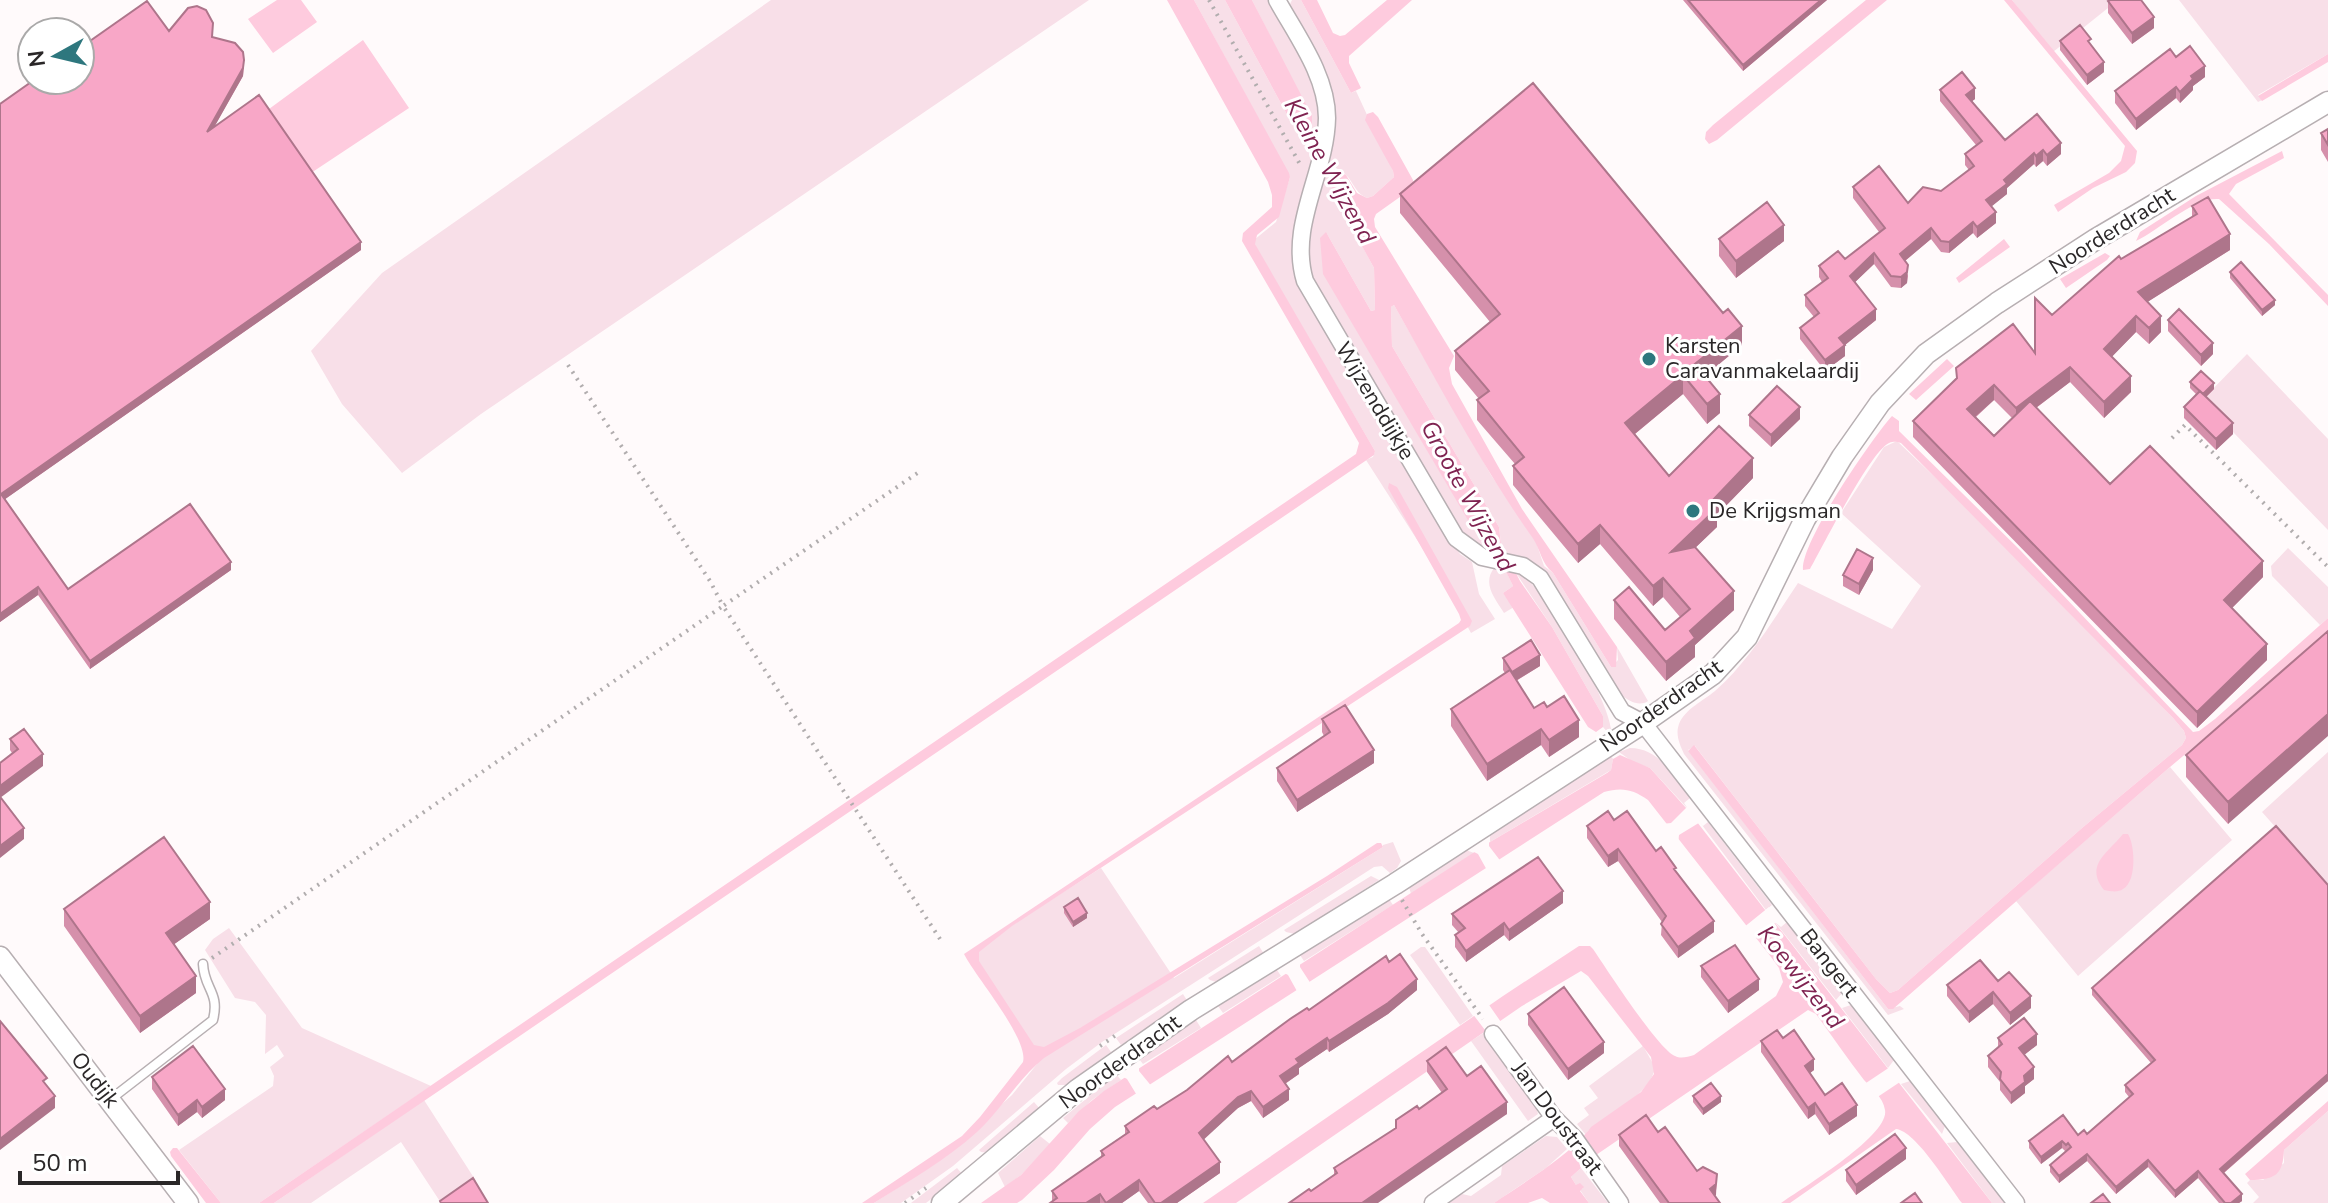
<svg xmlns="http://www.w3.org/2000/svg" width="2328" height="1203" viewBox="0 0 2328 1203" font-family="'Nunito Sans',sans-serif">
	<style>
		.green { fill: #f8dfe8 }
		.water { fill: #fecbde }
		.pier { fill: #fffafb }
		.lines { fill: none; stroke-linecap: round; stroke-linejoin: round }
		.service-casing { stroke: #b7afb2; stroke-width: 11 }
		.minor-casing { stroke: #b7afb2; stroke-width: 19 }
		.tertiary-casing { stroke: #b7afb2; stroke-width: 23 }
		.path { stroke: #b1adae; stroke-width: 4; stroke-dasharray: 2 6; stroke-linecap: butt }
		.service { stroke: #fff; stroke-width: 8 }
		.minor { stroke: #fff; stroke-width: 16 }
		.tertiary { stroke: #fff; stroke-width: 20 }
		.wall { fill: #d590ab; fill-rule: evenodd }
		.shaded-wall { fill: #ae758b }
		.building { fill: #f8a7c7; stroke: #ae758b; stroke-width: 2 }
		.poi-dot { fill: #2e777e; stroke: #fff; stroke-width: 3 }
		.labels { text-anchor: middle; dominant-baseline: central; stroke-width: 6; stroke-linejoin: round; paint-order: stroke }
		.street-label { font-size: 22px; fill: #2a2728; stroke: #fff }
		.poi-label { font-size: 22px; fill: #2a2728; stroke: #fff; text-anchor: start }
		.water-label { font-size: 24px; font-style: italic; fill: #7f2351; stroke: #fff }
	</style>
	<rect width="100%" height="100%" fill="#fffafb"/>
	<!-- green -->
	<path class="green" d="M 771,0 L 1089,0 L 481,414 L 402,473 L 342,404 L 311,351 L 382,273 Z
		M 1194,0 L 1225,0 L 1297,133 L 1306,137 L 1314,151 C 1305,190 1287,232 1294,273 L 1439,523 L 1460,554 L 1472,562 L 1479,594 L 1495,619 L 1471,633 L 1439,574 L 1366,460 L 1373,457 L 1375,451 L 1256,248 L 1254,240 L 1276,222 L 1290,177 Z
		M 1252,0 L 1270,0 C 1295,46 1327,87 1317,141 L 1284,64 Z
		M 1292,0 L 1301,0 L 1351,93 L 1356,91 L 1393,171 L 1394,177 L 1373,196 L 1367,198 C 1356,193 1355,186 1348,177 C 1340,169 1334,169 1327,158 L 1335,123 L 1332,94 L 1288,8 Z
		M 2012,0 L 2118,0 L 2053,52 Z
		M 2179,0 L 2328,0 L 2328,54 L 2258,95 L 2262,100 L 2258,102 Z
		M 1325,167 L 1345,214 L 1374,268 L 1375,310 L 1371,311 L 1326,232 L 1442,475 L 1482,542 L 1494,547 L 1497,553 L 1476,545 L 1464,536 L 1311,278 L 1306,244 Z
		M 1394,305 L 1491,475 L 1536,542 L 1544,566 L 1553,573 L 1611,667 L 1618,660 L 1617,647 L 1648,701 C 1639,707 1629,701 1621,695 L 1552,584 L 1507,555 L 1501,543 L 1499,527 L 1392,346 L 1391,307 Z
		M 2247,354 L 2328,439 L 2328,530 L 2202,400 Z
		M 1897,441 L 1963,504 L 2140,684 L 2173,718 L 2184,731 L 2186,738 L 2182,745 L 2082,828 L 1898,990 L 1890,993 L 1876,979 L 1695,746 L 1688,750 L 1888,1009 L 1900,1006 L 1904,1009 L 1888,1015 L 1684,754 C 1680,745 1675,735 1679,724 C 1685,709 1703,701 1715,691 C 1749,661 1773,620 1798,583 L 1892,629 L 1921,586 L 1841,513 L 1884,447 Z
		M 2288,548 L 2328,587 L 2328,618 L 2320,625 L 2272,576 L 2271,566 Z
		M 1494,568 L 1506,571 L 1513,586 L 1503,593 L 1514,607 L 1504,613 C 1495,598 1482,584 1494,568 Z
		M 1516,573 C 1544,580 1608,699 1611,729 L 1608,733 L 1603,727 L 1603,716 L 1552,627 Z
		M 1630,748 C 1659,748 1674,776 1690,798 L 1684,803 L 1688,809 L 1650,768 L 1633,762 L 1619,752 Z
		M 2328,752 L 2328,886 L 2262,812 Z
		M 1611,756 L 1613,759 L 1611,770 L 1490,842 L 1490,834 Z
		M 2170,767 L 2232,840 L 2078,976 L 2016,901 Z
		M 1699,821 L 1703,826 L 1708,822 L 1772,905 L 1766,910 Z
		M 1393,842 L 1401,861 L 1397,868 L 1390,873 L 1382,866 L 1374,867 L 1102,1042 L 1066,1069 L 953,1166 L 901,1203 L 874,1203 L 939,1161 L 1012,1095 L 1037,1064 L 970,952 L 1101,868 L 1174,978 L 1383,847 L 1383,845 Z
		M 1466,850 L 1474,853 L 1411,894 L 1409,887 Z
		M 1371,876 L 1379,880 L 1295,934 L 1286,932 L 1284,930 Z
		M 1389,899 L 1393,905 L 1304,961 L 1300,955 Z
		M 1775,922 L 1781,927 L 1787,922 L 1842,993 L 1836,1000 Z
		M 229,928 L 302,1028 L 431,1086 L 259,1203 L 221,1203 L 179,1150 L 273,1086 L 274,1076 L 270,1067 L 284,1056 L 277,1045 L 265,1054 L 266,1015 L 255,1002 L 235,998 L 205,950 L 213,939 Z
		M 1259,946 L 1264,954 L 1219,983 L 1210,980 L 1208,978 Z
		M 1421,947 L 1425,947 L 1473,1016 L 1460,1025 L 1410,955 Z
		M 1277,970 L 1281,976 L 1223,1013 L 1218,1006 Z
		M 1183,994 L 1188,1002 L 1121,1045 L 1116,1038 Z
		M 1851,1005 L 1894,1060 L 1888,1068 L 1842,1008 Z
		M 1196,1020 L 1201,1028 L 1143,1064 L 1139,1059 L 1141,1056 Z
		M 1485,1032 L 1535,1103 L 1538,1114 L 1528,1121 L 1471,1041 Z
		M 1106,1045 L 1111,1052 L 1068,1085 L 1058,1085 L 1057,1083 L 1062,1078 Z
		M 1643,1046 L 1655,1067 C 1652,1093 1608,1116 1588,1131 L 1586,1135 L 1577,1124 L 1589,1115 L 1584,1108 L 1598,1098 L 1589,1086 Z
		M 1116,1074 L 1121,1080 L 1092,1100 L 1068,1123 L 1063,1118 Z
		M 1910,1081 L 1945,1126 L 1942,1134 L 1901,1084 Z
		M 424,1100 L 476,1181 L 441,1203 L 401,1142 L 311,1203 L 274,1203 Z
		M 1034,1102 L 1040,1109 L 990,1153 L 981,1152 L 979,1150 Z
		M 2328,1111 L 2328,1203 L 2253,1203 L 2259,1197 L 2247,1183 L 2250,1180 L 2263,1180 L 2284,1163 L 2284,1150 Z
		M 1040,1136 L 1050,1144 L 1021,1175 L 1005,1187 L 998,1173 Z
		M 1546,1136 L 1557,1137 L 1567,1149 L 1546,1168 L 1494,1203 L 1449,1203 L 1462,1194 L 1471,1196 L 1501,1175 L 1502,1166 Z
		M 1957,1142 L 2005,1203 L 1992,1203 L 1947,1143 Z
		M 957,1168 L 963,1175 L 926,1203 L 911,1203 Z
		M 1581,1168 L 1608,1203 L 1589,1203 L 1580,1190 L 1583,1188 L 1576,1185 L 1571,1177 Z"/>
	<!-- water -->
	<path class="water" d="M 277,0 L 301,0 L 317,22 L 273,53 L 248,19 Z
		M 1167,0 L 1194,0 L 1289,173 L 1290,177 L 1279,217 L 1257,235 L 1255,244 L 1375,451 L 1374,455 L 274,1203 L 259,1203 L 1356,454 L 1359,443 L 1242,241 L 1243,233 L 1272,207 L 1272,195 L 1268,182 Z
		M 1225,0 L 1252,0 L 1312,116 L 1312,133 L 1334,169 L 1346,175 L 1357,193 L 1367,198 L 1373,196 L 1394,177 L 1393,171 L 1365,120 L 1367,114 L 1373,112 L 1378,117 L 1413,180 L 1414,187 L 1376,214 L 1374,219 L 1375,227 L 1454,356 L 1449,368 L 1452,384 L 1522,509 L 1617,647 L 1616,667 L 1611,667 L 1553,573 C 1541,563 1541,550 1532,537 C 1481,465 1438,383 1394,305 L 1391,307 L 1392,346 L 1499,527 L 1501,544 L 1520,581 L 1552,627 L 1603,716 L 1603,727 L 1596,732 L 1588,727 L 1503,593 L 1513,586 L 1494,547 L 1482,542 L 1472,527 L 1323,274 L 1320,238 L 1326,232 L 1371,311 L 1375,310 L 1374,268 L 1334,195 L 1329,173 L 1306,137 L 1297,133 Z
		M 1301,0 L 1317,0 L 1333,33 L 1340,36 L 1345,35 L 1387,0 L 1412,0 L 1349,56 L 1349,63 L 1361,88 L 1351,93 Z
		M 1866,0 L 1887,0 L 1717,140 L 1709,144 L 1705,139 L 1706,132 L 1713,125 Z
		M 2004,0 L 2012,0 L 2137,151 L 2135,163 L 2126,172 L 2093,188 L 2058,212 L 2054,205 L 2109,173 L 2121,161 L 2125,146 Z
		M 363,40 L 409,108 L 311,173 L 269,109 Z
		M 2328,54 L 2328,62 L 2262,101 L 2258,96 Z
		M 2282,151 L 2284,158 L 2236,184 L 2229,194 L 2328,295 L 2328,306 L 2269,244 L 2219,199 C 2194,197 2159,230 2136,241 L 2140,232 L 2196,196 Z
		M 2004,239 L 2010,247 L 1959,283 L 1956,278 Z
		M 2105,253 L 2110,256 L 2107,260 L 2066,288 L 2060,279 Z
		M 1947,359 L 1954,366 L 1916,400 L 1909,394 Z
		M 1892,416 L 1899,421 L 1899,431 L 2020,550 L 2193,732 L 2199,731 L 2215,719 L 2328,618 L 2328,634 L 2170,767 L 1893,1009 L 1888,1009 L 1688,751 L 1694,745 L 1876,979 L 1890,993 L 1898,990 L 2082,828 L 2182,745 L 2186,738 L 2184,731 L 2173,718 L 1901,443 C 1896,442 1895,441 1889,443 C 1870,452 1823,546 1810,569 L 1803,570 C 1800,543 1872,438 1892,416 Z
		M 1389,483 L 1397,487 L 1472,621 L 1470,626 L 1012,926 L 979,952 L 979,961 L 1034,1045 L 1044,1047 L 1080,1028 L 1327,876 L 1377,843 L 1381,843 L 1383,847 L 1044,1058 C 1018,1079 1002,1109 977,1132 C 946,1160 909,1181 874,1203 L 862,1203 L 962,1136 L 980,1117 L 1023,1062 C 1029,1039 975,976 964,954 L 1459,623 L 1461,620 L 1459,614 L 1388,488 Z
		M 1620,755 L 1650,768 L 1687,809 L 1992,1203 L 1962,1203 C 1949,1186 1916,1131 1896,1129 L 1790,1203 L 1781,1203 C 1802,1188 1890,1135 1885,1110 C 1883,1097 1872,1089 1864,1080 C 1847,1058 1832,1036 1816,1014 L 1808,1010 L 1580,1166 L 1581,1168 L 1571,1177 L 1576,1185 L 1580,1183 L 1584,1187 L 1580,1191 L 1589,1203 L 1550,1203 L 1542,1198 L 1528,1203 L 1494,1203 C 1523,1183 1571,1155 1591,1127 L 1641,1092 L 1654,1074 L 1651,1057 L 1588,976 L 1581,971 L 1522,1006 L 1236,1203 L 1203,1203 L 1503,996 L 1579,946 L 1590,946 L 1593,949 C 1606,968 1658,1049 1675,1056 C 1681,1059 1687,1057 1694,1055 L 1776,996 L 1783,982 L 1779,968 L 1771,957 L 1648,800 C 1633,789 1621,787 1604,792 L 1115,1107 L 1090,1129 L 1054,1170 L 1022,1200 L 1017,1203 L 981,1203 L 1021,1175 L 1079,1111 L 1104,1091 L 1490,842 L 1607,773 L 1611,770 L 1613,759 Z
		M 2123,834 L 2128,834 C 2135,845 2137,881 2123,889 C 2118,893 2110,891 2104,890 C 2084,865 2108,853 2123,834 Z
		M 2328,1101 L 2328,1111 L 2284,1150 C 2283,1175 2275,1180 2250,1180 L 2245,1174 Z
		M 173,1148 L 177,1148 L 221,1203 L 206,1203 L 171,1156 L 170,1152 Z"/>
	<!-- pier -->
	<path class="pier" d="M 1689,805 L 1702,821 L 1679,835 L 1678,845 L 1662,824 L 1671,823 Z
		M 1489,838 L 1489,846 L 1502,863 L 1488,872 L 1478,854 L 1470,850 Z
		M 1769,907 L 1779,920 L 1753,940 L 1743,928 Z
		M 1300,959 L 1300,967 L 1311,984 L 1298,993 L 1288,975 L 1281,971 Z
		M 1487,1002 L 1503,1025 L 1488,1034 L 1472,1013 Z
		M 1139,1062 L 1139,1071 L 1153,1088 L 1138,1097 L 1127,1079 L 1120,1075 Z
		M 1890,1067 L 1900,1082 L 1876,1098 L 1866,1083 Z"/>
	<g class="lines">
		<defs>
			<path id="service" d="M 111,1099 L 213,1020 C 220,992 204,989 203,964"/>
			<path id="minor" d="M 1277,0 C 1297,36 1327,76 1327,118 C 1326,174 1288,225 1305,281 L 1456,538 L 1482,557 L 1523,566 L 1540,578 L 1622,712 L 1643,723 L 2016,1203
				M 1493,1034 L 1554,1118 L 1575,1139 L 1620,1203
				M 1433,1203 L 1554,1118"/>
			<path id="tertiary" d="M 0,957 L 188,1203
				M 942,1203 L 1077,1090 L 1191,1010 L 1395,884 L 1643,723 L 1713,674 L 1747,637 L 1805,519 L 1842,457 L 1880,403 L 1926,354 L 1997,303 L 2096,239 L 2328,102"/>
		</defs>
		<!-- service casing -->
		<use href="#service" class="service-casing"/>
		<!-- minor casing -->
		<use href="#minor" class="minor-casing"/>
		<!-- tertiary casing -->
		<use href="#tertiary" class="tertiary-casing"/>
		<!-- path -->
		<path class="path" d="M 1209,0 L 1301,166
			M 568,365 L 710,581 L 723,606 L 919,472
			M 2172,438 L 2185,425 L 2328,567
			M 1402,900 L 1422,934 L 1483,1019
			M 212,958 L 723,606 L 940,939
			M 1100,1046 L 1119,1033
			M 905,1203 L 926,1188"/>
		<!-- service -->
		<use href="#service" class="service"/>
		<!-- minor -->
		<use href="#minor" class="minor"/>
		<!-- tertiary -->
		<use href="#tertiary" class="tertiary"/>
	</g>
	<!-- wall -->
	<path class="wall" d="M 1683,0 L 1827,0 L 1743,71 Z
		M 2108,1 L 2154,28 L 2132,44 L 2108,13 Z
		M 169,31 L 212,37 L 244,68 L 243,76 L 214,127 L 361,250 L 5,499 L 68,589 L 231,570 L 90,669 L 38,595 L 0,622 L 0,104 Z
		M 2060,41 L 2104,72 L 2087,85 L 2060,50 Z
		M 2176,57 L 2205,77 L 2193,86 L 2193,90 L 2180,103 L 2176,98 L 2136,130 L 2115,103 L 2115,91 Z
		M 1940,90 L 1975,99 L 1972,101 L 2005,140 L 2061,154 L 2047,166 L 2043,161 L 2036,167 L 2034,164 L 2007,188 L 2007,194 L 1991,206 L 1996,223 L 1977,238 L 1973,233 L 1949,253 L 1941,252 L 1931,239 L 1905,261 L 1908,276 L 1907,283 L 1901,288 L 1891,287 L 1874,264 L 1855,282 L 1876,320 L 1845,345 L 1845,356 L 1825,371 L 1800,339 L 1800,328 L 1814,317 L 1805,306 L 1805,295 L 1822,282 L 1819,277 L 1819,266 L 1845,259 L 1879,232 L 1853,198 L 1853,187 L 1908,203 L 1941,191 L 1969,170 L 1965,165 L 1965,154 L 1976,145 L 1940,101 Z
		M 2328,129 L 2328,162 L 2321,150 L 2321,133 Z
		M 1400,194 L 1742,345 L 1705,376 L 1720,413 L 1707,424 L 1683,394 L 1635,434 L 1669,476 L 1753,478 L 1717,515 L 1717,527 L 1695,548 L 1734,610 L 1695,645 L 1695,657 L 1666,681 L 1614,619 L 1614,600 L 1665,630 L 1680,617 L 1663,597 L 1653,606 L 1600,544 L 1578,563 L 1513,485 L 1513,466 L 1515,464 L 1477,420 L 1477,400 L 1479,399 L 1455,370 L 1455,351 L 1490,322 L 1400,213 Z
		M 2192,206 L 2230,250 L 2147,302 L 2161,332 L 2149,344 L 2136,332 L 2111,357 L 2131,392 L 2104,418 L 2070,382 L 2036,408 L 2110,484 L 2263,577 L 2232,608 L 2267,660 L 2197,728 L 1913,437 L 1913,421 L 1956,379 L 1956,368 L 2035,353 L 2052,315 L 2121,259 L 2192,217 ZM 1994,400 L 2012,418 L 1994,436 L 1976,417 Z
		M 1719,239 L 1784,241 L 1736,278 L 1719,256 Z
		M 2230,272 L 2275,305 L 2262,316 L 2230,278 Z
		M 2168,320 L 2213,354 L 2201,366 L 2168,331 Z
		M 2190,382 L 2214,389 L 2206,397 L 2233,434 L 2216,450 L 2184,418 L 2184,407 L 2196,394 L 2190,388 Z
		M 1749,415 L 1800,419 L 1771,447 L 1749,426 Z
		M 1873,570 L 1859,595 L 1843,586 L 1843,575 Z
		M 2328,631 L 2228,824 L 2186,777 L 2186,755 Z
		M 1503,658 L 1540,666 L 1516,681 L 1534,708 L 1547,707 L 1579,737 L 1549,757 L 1541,745 L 1487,781 L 1451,726 L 1451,709 L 1505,673 L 1503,670 Z
		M 1322,719 L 1374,763 L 1297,812 L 1277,781 L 1277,768 L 1324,736 L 1322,732 Z
		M 10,739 L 43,766 L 12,753 L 10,750 Z
		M 1614,820 L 1656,851 L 1676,871 L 1714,932 L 1678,958 L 1661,935 L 1662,922 L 1618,861 L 1608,867 L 1587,838 L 1587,826 Z
		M 2328,885 L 2328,1081 L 2224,1173 L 2242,1201 L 2239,1203 L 2219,1203 L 2198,1178 L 2175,1198 L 2148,1167 L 2116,1194 L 2087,1161 L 2059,1183 L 2050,1172 L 2050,1165 L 2066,1152 L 2062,1148 L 2041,1164 L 2029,1148 L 2029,1141 L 2087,1134 L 2129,1097 L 2125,1092 L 2125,1085 L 2151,1063 L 2092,995 L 2092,988 Z
		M 1563,903 L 1509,941 L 1504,935 L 1466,962 L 1455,947 L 1455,935 L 1459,933 L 1452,925 L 1452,914 Z
		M 1064,907 L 1087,918 L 1073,927 L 1064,913 Z
		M 64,909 L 210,919 L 174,944 L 196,993 L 140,1033 L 64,926 Z
		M 1389,962 L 1417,990 L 1388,1014 L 1329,1052 L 1327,1049 L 1299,1068 L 1299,1074 L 1285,1084 L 1289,1100 L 1263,1118 L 1251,1101 L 1238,1108 L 1203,1139 L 1220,1173 L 1177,1203 L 1148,1203 L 1139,1191 L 1122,1203 L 1050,1203 L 1052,1201 L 1052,1191 L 1101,1157 L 1101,1151 L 1125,1134 L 1125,1126 L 1157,1109 L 1232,1062 L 1309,1010 Z
		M 1701,966 L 1759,990 L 1728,1013 L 1701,977 Z
		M 1998,981 L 2031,1008 L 2010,1025 L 1993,1004 L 1969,1023 L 1947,996 L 1947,985 Z
		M 1528,1014 L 1604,1053 L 1568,1080 L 1528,1025 Z
		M 1783,1038 L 1814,1070 L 1810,1073 L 1825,1095 L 1857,1116 L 1829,1135 L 1815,1114 L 1808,1119 L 1761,1052 L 1761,1041 Z
		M 1998,1038 L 2037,1045 L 2024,1055 L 2034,1079 L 2025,1086 L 2025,1093 L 2011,1104 L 2000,1090 L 2000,1082 L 1988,1067 L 1988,1056 L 1998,1047 Z
		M 1427,1061 L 1467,1076 L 1507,1114 L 1311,1191 L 1334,1175 L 1334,1168 L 1396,1128 L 1419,1109 L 1442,1093 L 1427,1072 Z
		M 152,1077 L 225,1100 L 202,1118 L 197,1112 L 178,1126 L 152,1089 Z
		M 1693,1096 L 1721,1102 L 1703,1115 L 1693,1102 Z
		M 1658,1132 L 1697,1171 L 1717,1185 L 1715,1196 L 1720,1203 L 1660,1203 L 1619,1146 L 1619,1135 Z
		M 1906,1159 L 1856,1195 L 1846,1181 L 1846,1170 Z"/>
	<!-- shaded-wall -->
	<path class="shaded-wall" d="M 1821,0 L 1827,0 L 1743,71 L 1743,65 Z
		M 2154,17 L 2154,28 L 2132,44 L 2132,33 Z
		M 244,60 L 243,76 L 207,140 L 207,132 Z
		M 2104,62 L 2104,72 L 2087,85 L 2087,75 Z
		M 2205,66 L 2205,77 L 2193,86 L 2193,90 L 2180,103 L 2180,92 L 2191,76 Z
		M 2176,87 L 2176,98 L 2136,130 L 2136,119 Z
		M 1975,88 L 1975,99 L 1966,106 L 1966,95 Z
		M 2061,143 L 2061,154 L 2047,166 L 2047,155 Z
		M 2043,150 L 2043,161 L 2036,167 L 2036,156 Z
		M 2034,153 L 2034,164 L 2007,188 L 2007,194 L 1986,211 L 1986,200 L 2004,180 Z
		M 1996,212 L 1996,223 L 1977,238 L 1977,227 Z
		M 1973,222 L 1973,233 L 1949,253 L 1949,242 Z
		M 1784,225 L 1784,241 L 1736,278 L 1736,261 Z
		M 1931,228 L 1931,239 L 1900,265 L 1900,254 Z
		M 2230,234 L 2230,250 L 2138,308 L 2138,292 Z
		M 361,242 L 361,250 L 1,502 L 1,494 Z
		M 1874,253 L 1874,264 L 1850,287 L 1850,276 Z
		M 1908,265 L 1907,283 L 1901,288 L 1901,277 Z
		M 2275,300 L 2275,305 L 2262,316 L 2262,310 Z
		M 1876,309 L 1876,320 L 1845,345 L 1845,356 L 1825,371 L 1825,360 L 1839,338 Z
		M 2136,316 L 2136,332 L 2104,365 L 2104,349 Z
		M 2161,316 L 2161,332 L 2149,344 L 2149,328 Z
		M 1742,326 L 1742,345 L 1695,384 L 1695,364 Z
		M 2213,343 L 2213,354 L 2201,366 L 2201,355 Z
		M 2070,367 L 2070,382 L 2016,423 L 2016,408 Z
		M 1683,375 L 1683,394 L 1625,442 L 1625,423 Z
		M 2131,376 L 2131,392 L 2104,418 L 2104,402 Z
		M 2214,383 L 2214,389 L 2203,400 L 2203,395 Z
		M 1994,385 L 1994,400 L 1967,424 L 1967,409 Z
		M 1720,394 L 1720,413 L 1707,424 L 1707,404 Z
		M 1800,407 L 1800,419 L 1771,447 L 1771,435 Z
		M 2233,423 L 2233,434 L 2216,450 L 2216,439 Z
		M 1753,458 L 1753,478 L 1717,515 L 1717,527 L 1671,571 L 1671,552 L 1711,502 Z
		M 1600,525 L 1600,544 L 1578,563 L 1578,544 Z
		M 1873,558 L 1873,570 L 1859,595 L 1859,584 Z
		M 2263,561 L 2263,577 L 2224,616 L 2224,600 Z
		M 231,562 L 231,570 L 90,669 L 90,661 Z
		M 1663,578 L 1663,597 L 1653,606 L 1653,586 Z
		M 38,587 L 38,595 L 0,622 L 0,614 Z
		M 1734,591 L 1734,610 L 1695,645 L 1695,657 L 1666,681 L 1666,662 L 1690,631 Z
		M 2267,644 L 2267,660 L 2197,728 L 2197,712 Z
		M 1540,655 L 1540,666 L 1512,683 L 1512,672 Z
		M 2328,714 L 2328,736 L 2228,824 L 2228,802 Z
		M 1579,720 L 1579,737 L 1549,757 L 1549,740 Z
		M 1541,729 L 1541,745 L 1487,781 L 1487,764 Z
		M 1374,750 L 1374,763 L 1297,812 L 1297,800 Z
		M 43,754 L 43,766 L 0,798 L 0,786 Z
		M 24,828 L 24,839 L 0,858 L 0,846 Z
		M 1618,849 L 1618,861 L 1608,867 L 1608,856 Z
		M 1563,891 L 1563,903 L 1509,941 L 1509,930 Z
		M 210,902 L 210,919 L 166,950 L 166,933 Z
		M 1087,913 L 1087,918 L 1073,927 L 1073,922 Z
		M 1714,921 L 1714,932 L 1678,958 L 1678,947 Z
		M 1504,923 L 1504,935 L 1466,962 L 1466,951 Z
		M 196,976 L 196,993 L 140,1033 L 140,1016 Z
		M 1417,979 L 1417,990 L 1388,1014 L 1329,1052 L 1329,1041 Z
		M 1759,979 L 1759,990 L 1728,1013 L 1728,1001 Z
		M 1993,992 L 1993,1004 L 1969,1023 L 1969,1012 Z
		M 2031,996 L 2031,1008 L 2010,1025 L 2010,1013 Z
		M 2037,1034 L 2037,1045 L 2019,1059 L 2019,1048 Z
		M 1327,1038 L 1327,1049 L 1299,1068 L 1299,1074 L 1280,1087 L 1280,1076 L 1296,1059 Z
		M 1604,1042 L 1604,1053 L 1568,1080 L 1568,1069 Z
		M 1814,1059 L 1814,1070 L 1805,1077 L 1805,1066 Z
		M 2034,1067 L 2034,1079 L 2025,1086 L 2025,1093 L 2011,1104 L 2011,1093 L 2024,1076 Z
		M 2328,1074 L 2328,1081 L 2220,1176 L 2220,1169 Z
		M 225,1089 L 225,1100 L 202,1118 L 202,1107 Z
		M 1289,1089 L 1289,1100 L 1263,1118 L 1263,1107 Z
		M 1251,1091 L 1251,1101 L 1238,1108 L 1199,1144 L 1199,1133 L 1238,1097 Z
		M 55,1096 L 55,1108 L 0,1150 L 0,1139 Z
		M 1721,1096 L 1721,1102 L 1703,1115 L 1703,1109 Z
		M 197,1100 L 197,1112 L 178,1126 L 178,1115 Z
		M 1507,1102 L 1507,1114 L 1378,1203 L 1362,1203 Z
		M 1815,1103 L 1815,1114 L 1808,1119 L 1808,1108 Z
		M 1857,1105 L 1857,1116 L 1829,1135 L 1829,1124 Z
		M 2062,1141 L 2062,1148 L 2041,1164 L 2041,1157 Z
		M 1906,1148 L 1906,1159 L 1856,1195 L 1856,1185 Z
		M 2087,1154 L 2087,1161 L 2059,1183 L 2059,1176 Z
		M 2148,1160 L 2148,1167 L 2116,1194 L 2116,1187 Z
		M 1220,1162 L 1220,1173 L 1177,1203 L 1161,1203 Z
		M 2198,1171 L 2198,1178 L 2175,1198 L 2175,1191 Z
		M 1717,1174 L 1716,1195 L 1710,1200 L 1710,1189 Z
		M 1139,1180 L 1139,1191 L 1122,1203 L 1106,1203 Z
		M 1100,1194 L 1100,1203 L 1086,1203 Z
		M 2242,1194 L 2242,1201 L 2239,1203 L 2231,1203 Z"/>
	<!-- building -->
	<path class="building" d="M 1688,0 L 1821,0 L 1743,65 Z
		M 2110,0 L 2141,0 L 2154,17 L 2132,33 L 2108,1 Z
		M 147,1 L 169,31 L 188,8 L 197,6 L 206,10 L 213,23 L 212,37 L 235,43 L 243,52 L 244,60 L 243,68 L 207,132 L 259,95 L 361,242 L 1,494 L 68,589 L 190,504 L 231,562 L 90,661 L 38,587 L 0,614 L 0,104 L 34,80 L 80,80 L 80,48 Z
		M 2080,25 L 2091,39 L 2088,41 L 2104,62 L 2087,75 L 2060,41 Z
		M 2190,46 L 2205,66 L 2191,76 L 2193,79 L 2180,92 L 2176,87 L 2136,119 L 2115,91 L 2170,49 L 2176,57 Z
		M 1962,72 L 1975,88 L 1966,95 L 2005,140 L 2037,114 L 2061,143 L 2047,155 L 2043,150 L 2036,156 L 2034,153 L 2004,180 L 2007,184 L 1986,200 L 1996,212 L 1977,227 L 1973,222 L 1949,242 L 1941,241 L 1931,228 L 1900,254 L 1908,265 L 1907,272 L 1901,277 L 1891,276 L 1874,253 L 1850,276 L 1876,309 L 1839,338 L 1845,345 L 1825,360 L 1800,328 L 1819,313 L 1805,295 L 1828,278 L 1819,266 L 1838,251 L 1845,259 L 1885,228 L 1853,187 L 1879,166 L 1908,203 L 1923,187 L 1941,191 L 1974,166 L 1965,154 L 1982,141 L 1940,90 Z
		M 1533,83 L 1723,313 L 1728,309 L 1742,326 L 1695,364 L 1720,394 L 1707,404 L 1683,375 L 1625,423 L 1669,476 L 1719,426 L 1753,458 L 1711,502 L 1717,508 L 1671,552 L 1695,547 L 1734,591 L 1690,631 L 1695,638 L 1666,662 L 1614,600 L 1629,587 L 1665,630 L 1690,609 L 1663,578 L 1653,586 L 1600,525 L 1578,544 L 1513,466 L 1524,457 L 1477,400 L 1489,391 L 1455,351 L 1500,314 L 1400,194 Z
		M 2328,129 L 2328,145 L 2321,133 Z
		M 2208,197 L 2230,234 L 2138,292 L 2161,316 L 2149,328 L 2136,316 L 2104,349 L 2131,376 L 2104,402 L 2070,367 L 2016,408 L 1994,385 L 1967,409 L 1994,436 L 2030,401 L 2110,484 L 2150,446 L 2263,561 L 2224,600 L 2267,644 L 2197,712 L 1913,421 L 1957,378 L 1956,368 L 2013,324 L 2035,353 L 2035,298 L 2052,315 L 2119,256 L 2121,259 L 2197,214 L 2192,206 Z
		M 1767,202 L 1784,225 L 1736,261 L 1719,239 Z
		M 2241,262 L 2275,300 L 2262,310 L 2230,272 Z
		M 2179,309 L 2213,343 L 2201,355 L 2168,320 Z
		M 2201,371 L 2214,383 L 2203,394 L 2190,382 Z
		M 1777,386 L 1800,407 L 1771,435 L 1749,415 Z
		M 2200,391 L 2233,423 L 2216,439 L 2184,407 Z
		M 1857,549 L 1873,558 L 1859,584 L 1843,575 Z
		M 2328,631 L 2328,714 L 2228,802 L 2186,755 Z
		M 1531,640 L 1540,655 L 1512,672 L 1503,658 Z
		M 1510,670 L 1534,708 L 1544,702 L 1547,707 L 1564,696 L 1579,720 L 1549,740 L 1541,729 L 1487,764 L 1451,709 Z
		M 1345,705 L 1374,750 L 1297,800 L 1277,768 L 1330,732 L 1322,719 Z
		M 24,729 L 43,754 L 0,786 L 0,763 L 18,749 L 10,739 Z
		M 0,798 L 1,798 L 24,828 L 0,846 Z
		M 1608,811 L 1614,820 L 1627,811 L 1656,851 L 1661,847 L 1676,868 L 1674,869 L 1714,921 L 1678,947 L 1661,924 L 1666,916 L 1618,849 L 1608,856 L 1587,826 Z
		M 2276,826 L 2328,885 L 2328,1074 L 2220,1169 L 2242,1194 L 2231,1203 L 2225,1203 L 2198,1171 L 2175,1191 L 2148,1160 L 2116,1187 L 2087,1154 L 2059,1176 L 2050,1165 L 2071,1147 L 2068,1143 L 2066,1145 L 2062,1141 L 2041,1157 L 2029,1141 L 2063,1115 L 2078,1135 L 2084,1130 L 2087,1134 L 2133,1094 L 2125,1085 L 2155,1060 L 2092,988 Z
		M 164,837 L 210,902 L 166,933 L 196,976 L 140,1016 L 64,909 Z
		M 1538,857 L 1563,891 L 1509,930 L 1504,923 L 1466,951 L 1455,935 L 1465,928 L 1452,914 Z
		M 1078,898 L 1087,913 L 1073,922 L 1064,907 Z
		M 1735,945 L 1759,979 L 1728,1001 L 1701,966 Z
		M 1400,954 L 1417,979 L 1388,1003 L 1329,1041 L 1327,1038 L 1296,1059 L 1299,1063 L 1280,1076 L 1289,1089 L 1263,1107 L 1251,1091 L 1238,1097 L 1199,1133 L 1220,1162 L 1161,1203 L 1155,1203 L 1139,1180 L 1106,1203 L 1100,1194 L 1086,1203 L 1050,1203 L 1057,1198 L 1052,1191 L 1104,1155 L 1101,1151 L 1129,1132 L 1125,1126 L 1154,1106 L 1157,1109 L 1187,1090 L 1228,1056 L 1232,1062 L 1290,1019 L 1307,1008 L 1309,1010 L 1386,956 L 1389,962 Z
		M 1980,960 L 1998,981 L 2009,972 L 2031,996 L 2010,1013 L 1993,992 L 1969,1012 L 1947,985 Z
		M 1564,987 L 1604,1042 L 1568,1069 L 1528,1014 Z
		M 2024,1018 L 2037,1034 L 2019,1048 L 2034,1067 L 2024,1076 L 2025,1082 L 2011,1093 L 2000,1079 L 2001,1072 L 1988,1056 L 2002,1044 L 1998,1038 Z
		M 0,1021 L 47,1078 L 43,1081 L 55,1096 L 0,1139 Z
		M 1777,1030 L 1783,1038 L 1794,1030 L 1814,1059 L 1805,1066 L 1825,1095 L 1842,1083 L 1857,1105 L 1829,1124 L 1815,1103 L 1808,1108 L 1761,1041 Z
		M 193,1046 L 225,1089 L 202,1107 L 197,1100 L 178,1115 L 152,1077 Z
		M 1446,1047 L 1467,1076 L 1481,1066 L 1507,1102 L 1362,1203 L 1289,1203 L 1309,1189 L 1311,1191 L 1337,1173 L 1334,1168 L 1396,1128 L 1396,1120 L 1417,1106 L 1419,1109 L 1447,1089 L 1427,1061 Z
		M 1711,1083 L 1721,1096 L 1703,1109 L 1693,1096 Z
		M 1646,1115 L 1658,1132 L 1665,1127 L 1697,1171 L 1703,1167 L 1717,1174 L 1716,1184 L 1710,1189 L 1720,1203 L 1669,1203 L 1619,1135 Z
		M 1895,1134 L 1906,1148 L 1856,1185 L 1846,1170 Z
		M 473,1178 L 488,1203 L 441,1203 L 440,1201 Z
		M 1915,1193 L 1922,1203 L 1901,1203 Z
		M 2103,1194 L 2110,1203 L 2091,1203 Z"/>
	<!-- markers -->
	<g class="poi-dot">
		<circle cx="1649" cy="359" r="8"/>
		<circle cx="1693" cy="511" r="8"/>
	</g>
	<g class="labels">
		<!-- street labels -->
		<g class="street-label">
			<text transform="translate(2112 231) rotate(-32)">Noorderdracht</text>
			<text transform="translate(1375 401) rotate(59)">Wijzenddijkje</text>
			<text transform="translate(1661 706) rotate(-35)">Noorderdracht</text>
			<text transform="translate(1829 963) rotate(52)">Bangert</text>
			<text transform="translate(1120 1062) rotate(-36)">Noorderdracht</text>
			<text transform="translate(95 1080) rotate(52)">Oudijk</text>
			<text transform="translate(1557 1118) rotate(53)">Jan Doustraat</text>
		</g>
		<!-- poi labels -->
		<g class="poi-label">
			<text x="1665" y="346">Karsten<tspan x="1665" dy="25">Caravanmakelaardij</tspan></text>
			<text x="1709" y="511">De Krijgsman</text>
		</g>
		<!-- water labels -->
		<g class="water-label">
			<text transform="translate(1330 171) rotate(61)">Kleine Wijzend</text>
			<text transform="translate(1468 496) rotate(61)">Groote Wijzend</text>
			<text transform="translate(1801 977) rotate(52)">Koewijzend</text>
		</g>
	</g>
	<!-- north arrow -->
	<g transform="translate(56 56) rotate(262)"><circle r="38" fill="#ffffff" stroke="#aaa9a9" stroke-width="2"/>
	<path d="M0-6L14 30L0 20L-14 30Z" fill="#2e777e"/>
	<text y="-12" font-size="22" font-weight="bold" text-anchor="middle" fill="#2a2728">N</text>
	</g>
	<!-- scale -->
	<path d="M20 1171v12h158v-12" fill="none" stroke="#2a2728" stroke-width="4"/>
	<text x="32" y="1171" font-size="24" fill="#2a2728" stroke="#ffffff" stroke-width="6" paint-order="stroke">50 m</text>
</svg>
